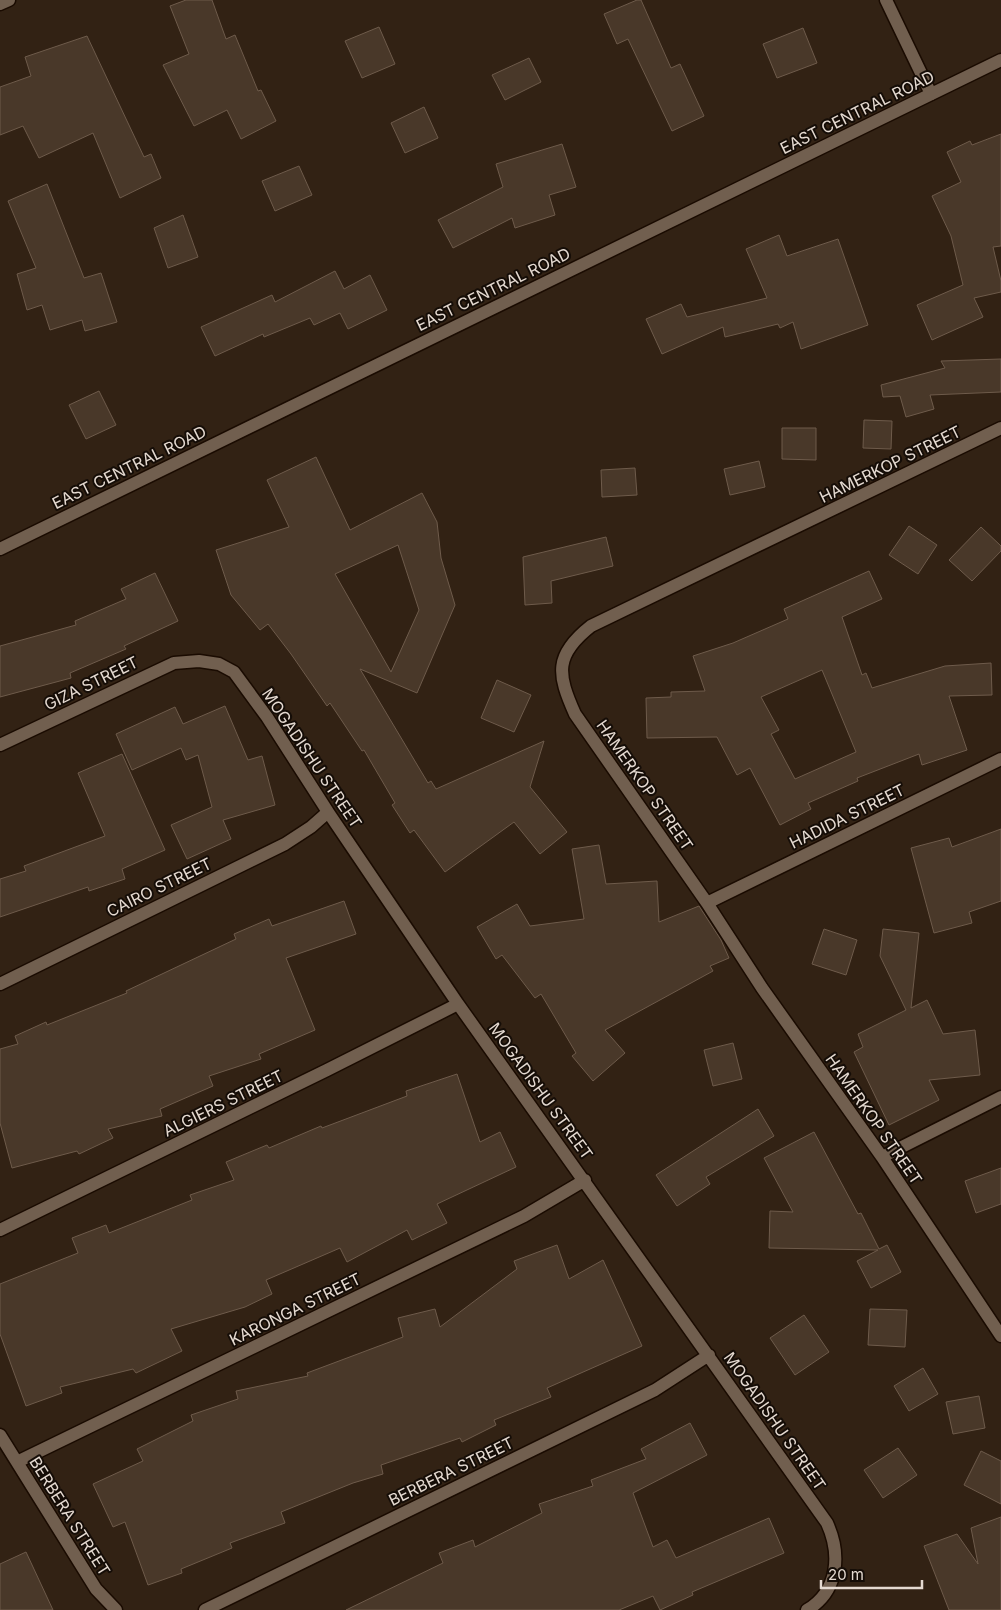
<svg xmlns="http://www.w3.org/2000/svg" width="1001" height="1610" viewBox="0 0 1001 1610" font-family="Inter,sans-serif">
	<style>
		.building { fill: #493829; stroke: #6e5b4b; fill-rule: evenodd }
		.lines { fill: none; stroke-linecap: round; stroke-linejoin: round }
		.minor-casing { stroke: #1a0b01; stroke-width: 15 }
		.tertiary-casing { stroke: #1a0b01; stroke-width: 15 }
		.minor { stroke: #715f4f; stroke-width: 12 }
		.tertiary { stroke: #715f4f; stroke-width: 12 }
		.labels { text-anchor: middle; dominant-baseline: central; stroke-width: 4; stroke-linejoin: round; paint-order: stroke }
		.street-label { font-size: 16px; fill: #e5dad1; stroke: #150d07 }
	</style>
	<rect width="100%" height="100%" fill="#322214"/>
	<!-- building -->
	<path class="building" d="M 186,0 L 212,0 L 226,39 L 235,35 L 258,91 L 261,90 L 276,121 L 241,139 L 227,110 L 194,126 L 163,65 L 189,54 L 170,6 Z
		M 637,0 L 641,0 L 671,68 L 680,64 L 704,116 L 672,131 L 628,39 L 617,44 L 604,14 Z
		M 379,27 L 395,64 L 362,78 L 345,41 Z
		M 803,28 L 817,63 L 777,78 L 763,44 Z
		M 87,36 L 144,157 L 151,154 L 161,178 L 120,198 L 93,133 L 39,158 L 23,126 L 0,135 L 0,87 L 31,76 L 25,57 Z
		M 529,58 L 541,82 L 505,100 L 492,75 Z
		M 424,107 L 438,138 L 405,153 L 391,123 Z
		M 1001,134 L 1001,246 L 993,247 L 1001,281 L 1001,292 L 974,298 L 983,317 L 932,340 L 917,305 L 963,285 L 951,236 L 932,196 L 961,182 L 947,152 L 970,141 L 972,145 Z
		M 562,144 L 576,187 L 549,195 L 555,215 L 515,228 L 512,218 L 453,248 L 438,220 L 503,187 L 496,164 Z
		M 299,166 L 312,195 L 275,211 L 262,181 Z
		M 47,184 L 84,278 L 101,273 L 117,322 L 85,331 L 82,320 L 50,330 L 42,305 L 27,310 L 17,274 L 36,268 L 8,201 Z
		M 183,215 L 198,257 L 168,268 L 154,228 Z
		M 779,235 L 787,256 L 838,239 L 868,325 L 801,349 L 793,322 L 780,328 L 778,324 L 725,337 L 723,327 L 662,354 L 646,319 L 681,304 L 687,317 L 767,298 L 746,249 Z
		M 335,271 L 344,289 L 370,275 L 387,310 L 348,329 L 340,313 L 314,325 L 310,318 L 264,337 L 263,334 L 215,356 L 201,327 L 272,295 L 275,302 Z
		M 1001,359 L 1001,392 L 930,395 L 934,409 L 906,417 L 900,396 L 883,397 L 881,385 L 945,368 L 941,361 Z
		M 99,391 L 116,425 L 86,439 L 69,405 Z
		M 864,420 L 892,421 L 891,449 L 863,448 Z
		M 782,428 L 816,428 L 816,460 L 782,459 Z
		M 316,457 L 350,530 L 422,493 L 437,522 L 441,558 L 455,605 L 417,693 L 360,669 L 428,783 L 431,781 L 436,789 L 544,741 L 530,787 L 567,832 L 540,854 L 514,822 L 445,872 L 414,830 L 410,833 L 392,805 L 395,803 L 364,750 L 362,751 L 330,703 L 327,706 L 291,654 L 268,624 L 260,630 L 231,595 L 216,550 L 289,527 L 267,480 ZM 398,545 L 419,610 L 391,672 L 335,574 Z
		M 759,461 L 765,487 L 730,495 L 724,469 Z
		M 635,468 L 637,495 L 602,497 L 601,470 Z
		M 909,526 L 937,545 L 918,574 L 889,555 Z
		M 981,527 L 1001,546 L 1001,551 L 972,581 L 949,560 Z
		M 606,537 L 613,566 L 551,581 L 552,603 L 525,605 L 523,557 Z
		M 869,571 L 882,599 L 842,617 L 862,675 L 866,673 L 872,688 L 945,666 L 991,663 L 992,695 L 949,696 L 967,750 L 922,765 L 919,754 L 857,778 L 858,781 L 808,803 L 811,809 L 780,825 L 750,768 L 737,775 L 717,737 L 647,738 L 646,698 L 671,697 L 671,692 L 705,691 L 693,656 L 733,643 L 788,619 L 784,609 ZM 822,670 L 856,752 L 795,779 L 771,734 L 779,730 L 761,697 Z
		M 155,573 L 178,621 L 124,646 L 126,649 L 70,673 L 71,678 L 0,697 L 0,646 L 76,625 L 75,621 L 126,599 L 121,589 Z
		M 497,680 L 531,695 L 514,732 L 481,718 Z
		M 225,706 L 248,760 L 262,756 L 275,805 L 223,820 L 231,839 L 187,859 L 171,825 L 212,807 L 198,755 L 186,760 L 181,748 L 132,770 L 116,734 L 175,707 L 183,724 Z
		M 122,754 L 165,850 L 122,869 L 125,879 L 89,891 L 88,887 L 0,917 L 0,879 L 26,871 L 24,866 L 105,836 L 78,773 Z
		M 1001,829 L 1001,901 L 969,912 L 972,923 L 934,933 L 911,848 L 949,838 L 952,847 Z
		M 599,845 L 606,884 L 657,881 L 659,922 L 699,906 L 721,940 L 729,958 L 710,966 L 713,971 L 605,1030 L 625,1053 L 593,1081 L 572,1056 L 576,1053 L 541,994 L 535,998 L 502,955 L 496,959 L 477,927 L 517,904 L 530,926 L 584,919 L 572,849 Z
		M 344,901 L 356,934 L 286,958 L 315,1030 L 259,1054 L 261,1059 L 209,1076 L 213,1086 L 160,1109 L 162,1116 L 108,1129 L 113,1138 L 79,1154 L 77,1151 L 12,1168 L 0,1123 L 0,1049 L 18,1044 L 15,1036 L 46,1022 L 47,1025 L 127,993 L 126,991 L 236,939 L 234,934 L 269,919 L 272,926 Z
		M 824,929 L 857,940 L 846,975 L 812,964 Z
		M 883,929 L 919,933 L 911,1008 L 927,1000 L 943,1034 L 975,1030 L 980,1075 L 929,1080 L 939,1100 L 889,1125 L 854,1052 L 863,1047 L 858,1034 L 906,1010 L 880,956 Z
		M 733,1043 L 742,1079 L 713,1086 L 704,1050 Z
		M 457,1074 L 480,1142 L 500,1132 L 516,1167 L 437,1204 L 447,1223 L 412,1240 L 407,1230 L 347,1262 L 340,1248 L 266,1280 L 272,1294 L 245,1307 L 171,1329 L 182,1351 L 136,1373 L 133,1369 L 60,1387 L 62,1393 L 26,1406 L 0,1334 L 0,1284 L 78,1253 L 72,1238 L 106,1225 L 109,1233 L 192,1200 L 190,1195 L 234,1180 L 226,1162 L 267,1145 L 269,1148 L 321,1126 L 322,1128 L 407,1096 L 406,1091 Z
		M 758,1109 L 774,1136 L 706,1177 L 710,1184 L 677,1206 L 656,1175 Z
		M 814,1132 L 858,1214 L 861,1213 L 879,1249 L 887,1245 L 901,1272 L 871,1288 L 857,1261 L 878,1250 L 769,1248 L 770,1211 L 793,1212 L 764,1158 Z
		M 1001,1168 L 1001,1204 L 976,1213 L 965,1181 Z
		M 557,1245 L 569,1279 L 603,1260 L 642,1346 L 547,1388 L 551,1397 L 494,1420 L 496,1425 L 462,1442 L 460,1438 L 381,1465 L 383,1474 L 353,1483 L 281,1512 L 285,1523 L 230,1543 L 232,1548 L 181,1569 L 182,1573 L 148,1585 L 125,1522 L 113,1527 L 93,1484 L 143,1461 L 137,1449 L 193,1421 L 191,1415 L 238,1399 L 236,1391 L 308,1376 L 307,1373 L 403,1337 L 398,1318 L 435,1309 L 440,1327 L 517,1269 L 514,1261 Z
		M 870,1309 L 907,1310 L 905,1347 L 868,1345 Z
		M 804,1315 L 829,1352 L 795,1375 L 770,1338 Z
		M 923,1368 L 938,1394 L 909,1411 L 894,1386 Z
		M 979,1396 L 985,1428 L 953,1434 L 946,1402 Z
		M 690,1423 L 707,1455 L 633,1493 L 653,1547 L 667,1540 L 676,1558 L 769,1518 L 784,1553 L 692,1592 L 693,1595 L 660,1610 L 653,1596 L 619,1610 L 346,1610 L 443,1563 L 439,1553 L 473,1540 L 475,1547 L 542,1513 L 539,1504 L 593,1486 L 591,1480 L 646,1459 L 641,1449 Z
		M 898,1448 L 917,1475 L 883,1498 L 864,1470 Z
		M 981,1451 L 1001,1461 L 1001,1504 L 964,1485 Z
		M 1001,1517 L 1001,1610 L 949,1610 L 924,1546 L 957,1534 L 978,1564 L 971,1528 Z
		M 26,1552 L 53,1610 L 0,1610 L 0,1564 Z"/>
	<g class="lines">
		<defs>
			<path id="minor" d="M 886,0 L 931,94
				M 0,4 L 9,0
				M 1001,428 L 591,626 C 554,655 557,674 575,714 L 707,903 L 762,988 L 882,1157 L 1001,1336
				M 0,745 L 174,663 L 199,661 L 219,664 L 234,672 L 267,717 L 328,812 L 458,1004 L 827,1523 C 841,1554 839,1591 807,1610
				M 707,903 L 1001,759
				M 0,984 L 285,844 L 311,827 L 328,812
				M 882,1157 L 1001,1097
				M 0,1230 L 327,1070 L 458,1004
				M 0,1435 L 96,1589 L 116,1610
				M 17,1462 L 524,1216 L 585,1180
				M 205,1610 L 655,1390 L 709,1355"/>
			<path id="tertiary" d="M 0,549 L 1001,60"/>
		</defs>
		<!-- minor casing -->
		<use href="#minor" class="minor-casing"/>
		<!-- tertiary casing -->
		<use href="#tertiary" class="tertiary-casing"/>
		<!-- minor -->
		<use href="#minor" class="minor"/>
		<!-- tertiary -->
		<use href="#tertiary" class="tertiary"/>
	</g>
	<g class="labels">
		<!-- street labels -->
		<g class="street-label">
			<text transform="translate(857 112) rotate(-26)">EAST CENTRAL ROAD</text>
			<text transform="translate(493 289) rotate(-26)">EAST CENTRAL ROAD</text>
			<text transform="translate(890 464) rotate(-26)">HAMERKOP STREET</text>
			<text transform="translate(129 467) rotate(-26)">EAST CENTRAL ROAD</text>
			<text transform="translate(91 683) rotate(-26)">GIZA STREET</text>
			<text transform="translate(312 758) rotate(56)">MOGADISHU STREET</text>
			<text transform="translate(645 785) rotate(55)">HAMERKOP STREET</text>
			<text transform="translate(847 816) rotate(-26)">HADIDA STREET</text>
			<text transform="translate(159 887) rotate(-26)">CAIRO STREET</text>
			<text transform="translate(541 1091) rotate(54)">MOGADISHU STREET</text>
			<text transform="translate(223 1103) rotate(-26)">ALGIERS STREET</text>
			<text transform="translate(874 1119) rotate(55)">HAMERKOP STREET</text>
			<text transform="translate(295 1309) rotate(-26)">KARONGA STREET</text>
			<text transform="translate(775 1421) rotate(55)">MOGADISHU STREET</text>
			<text transform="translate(451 1471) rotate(-26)">BERBERA STREET</text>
			<text transform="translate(70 1516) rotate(58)">BERBERA STREET</text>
		</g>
	</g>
	<!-- scale -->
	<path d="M821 1580v8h101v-8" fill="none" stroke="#e5dad1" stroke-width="2.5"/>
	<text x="828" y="1580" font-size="15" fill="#e5dad1" stroke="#150d07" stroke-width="4" paint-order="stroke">20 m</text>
</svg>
